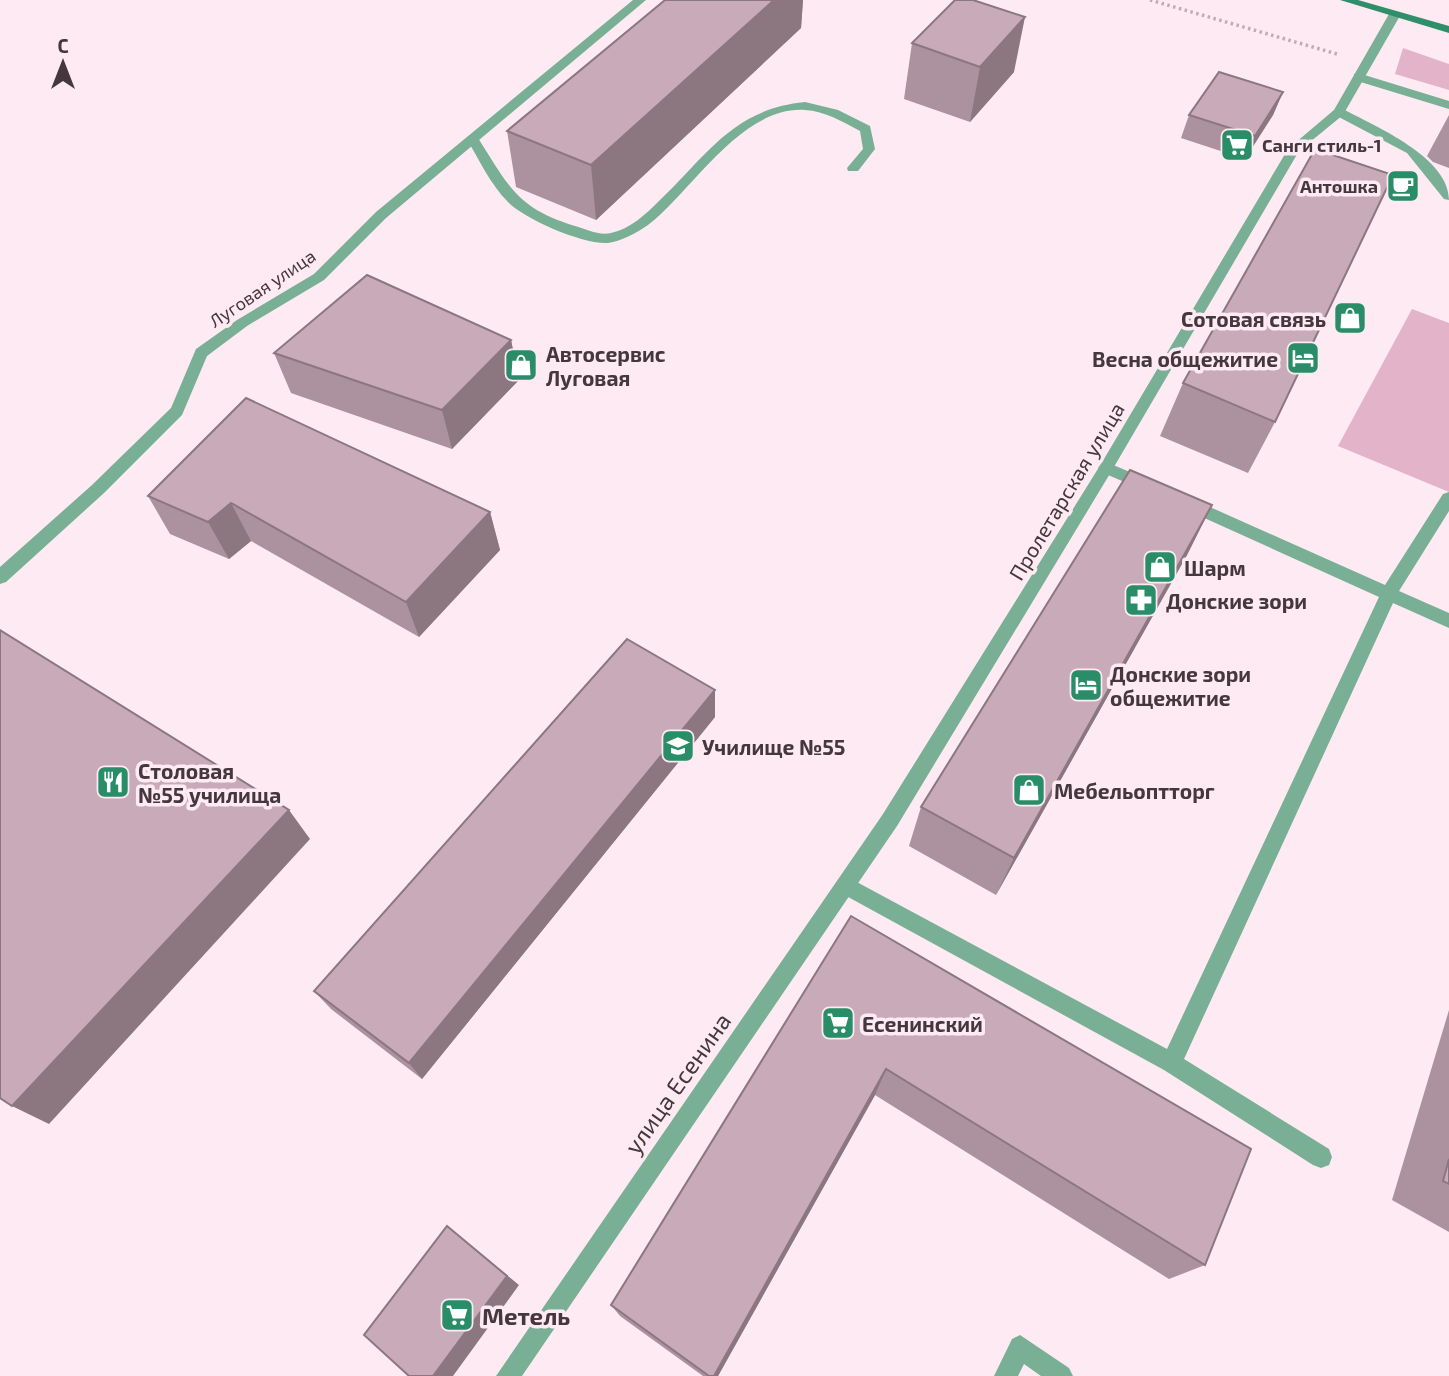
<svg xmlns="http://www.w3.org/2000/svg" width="1449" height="1376" viewBox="0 0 1449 1376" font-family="'Exo 2',sans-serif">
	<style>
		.green { fill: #e3b3c9 }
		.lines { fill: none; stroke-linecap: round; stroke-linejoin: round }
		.path { stroke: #beadb4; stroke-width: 3.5; stroke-dasharray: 2.5 3.5; stroke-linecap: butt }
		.service { fill: #78af95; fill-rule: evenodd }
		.minor { fill: #78af95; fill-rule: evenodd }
		.secondary { fill: #308e6a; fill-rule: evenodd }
		.wall { fill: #ac929e }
		.shaded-wall { fill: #8c7781 }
		.building { fill: #c8aab8; stroke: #8c7781; stroke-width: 2 }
		.labels { text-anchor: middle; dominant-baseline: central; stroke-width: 7; stroke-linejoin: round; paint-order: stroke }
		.far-poi-label { font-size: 18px; font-weight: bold; fill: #44373d; stroke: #fdeaf2; text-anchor: start }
		.far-street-label { font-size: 18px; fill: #44373d; stroke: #fdeaf2 }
		.poi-label { font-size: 21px; font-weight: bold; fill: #44373d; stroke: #fdeaf2; text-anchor: start }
		.street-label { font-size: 21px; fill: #44373d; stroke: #fdeaf2 }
		.near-street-label { font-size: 24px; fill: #44373d; stroke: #fdeaf2 }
		.near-poi-label { font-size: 24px; font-weight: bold; fill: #44373d; stroke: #fdeaf2; text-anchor: start }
	</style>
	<rect width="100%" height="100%" fill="#fdeaf2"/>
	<!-- green -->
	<path class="green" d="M 1403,48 L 1449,64 L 1449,90 L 1395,74 Z
		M 1412,309 L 1449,323 L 1449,492 L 1338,446 Z"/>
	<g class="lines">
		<!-- path -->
		<path class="path" d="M 1150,0 L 1337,54"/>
		<!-- service -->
		<path class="service" d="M 1358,73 L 1449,101 L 1449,109 L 1354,80 L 1354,74 Z
			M 805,102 L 838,110 L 870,126 L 875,149 L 858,171 L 848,171 L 847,168 L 863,149 L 860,131 C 843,122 825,111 805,110 C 741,106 693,190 648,225 C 636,233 622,241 608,243 C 584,245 524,219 508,202 C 490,184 479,159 466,138 L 476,135 C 508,184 515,208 575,226 C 586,229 599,236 611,233 C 630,229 646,214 659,201 C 707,155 733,109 805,102 Z
			M 1335,109 L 1343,109 C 1376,127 1449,157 1449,200 L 1444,199 L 1407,153 L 1335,115 Z
			M 1106,462 L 1154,482 L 1156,486 L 1148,492 L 1101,472 L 1098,468 L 1101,464 Z
			M 1449,492 L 1449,511 L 1399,591 L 1449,613 L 1449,628 L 1393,603 L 1184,1059 L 1329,1149 L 1332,1157 L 1329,1165 L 1321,1168 L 1313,1165 L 1164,1070 L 839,892 L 836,886 L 839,880 L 846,877 L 853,880 L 1167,1049 L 1379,597 L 1180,507 L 1178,503 L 1180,499 L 1192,499 L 1385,585 L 1443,494 Z
			M 1020,1335 L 1069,1368 L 1073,1376 L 1041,1376 L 1024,1364 L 1018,1376 L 994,1376 L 1012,1339 Z"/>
		<!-- minor -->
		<path class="minor" d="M 633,0 L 646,0 L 386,218 L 324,280 L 247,326 L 207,356 L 182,415 L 104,493 L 6,582 L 0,584 L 0,567 L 92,485 L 171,408 L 196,349 L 237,320 L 314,274 L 376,212 Z
			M 1395,11 L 1401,14 L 1343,115 L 1299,151 L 1111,472 L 897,826 L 522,1376 L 496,1376 L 883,814 L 1101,464 L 1288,149 L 1334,110 L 1389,14 Z"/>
		<!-- secondary -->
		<path class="secondary" d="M 1340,0 L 1358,0 L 1449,26 L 1449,33 Z"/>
	</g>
	<!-- wall -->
	<path class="wall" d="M 665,0 L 803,0 L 801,28 L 596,220 L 516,187 L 507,131 Z
		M 912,43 L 1014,72 L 970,122 L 904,99 Z
		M 1283,92 L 1273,115 L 1245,159 L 1181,138 L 1189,115 Z
		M 1449,115 L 1449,168 L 1433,162 L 1427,156 Z
		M 511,340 L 519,380 L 452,449 L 291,393 L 274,353 Z
		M 1183,383 L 1275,422 L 1248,473 L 1160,436 Z
		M 148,496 L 490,512 L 500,550 L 419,637 L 251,541 L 229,559 L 170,534 Z
		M 1212,505 L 1187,555 L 996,895 L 909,846 L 921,807 Z
		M 715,717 L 422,1079 L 331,1009 L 314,991 Z
		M 851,916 L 1205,1265 L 1169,1279 L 875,1095 L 718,1376 L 703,1376 L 620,1316 L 611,1305 Z
		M 1449,1010 L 1449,1232 L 1392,1200 Z"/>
	<!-- shaded-wall -->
	<path class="shaded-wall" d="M 774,0 L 803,0 L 801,28 L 596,220 L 591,165 Z
		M 1025,17 L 1014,72 L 970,122 L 980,67 Z
		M 1283,92 L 1273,115 L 1245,159 L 1255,136 Z
		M 511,340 L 519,380 L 452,449 L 442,410 Z
		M 231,503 L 251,541 L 229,559 L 208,522 Z
		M 1212,505 L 1187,555 L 996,895 L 1014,858 Z
		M 490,512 L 500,550 L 419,637 L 406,602 Z
		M 715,690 L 715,717 L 422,1079 L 409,1063 Z
		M 289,810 L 310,839 L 49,1124 L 12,1106 Z
		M 886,1069 L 875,1095 L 718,1376 L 714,1376 Z
		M 447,1226 L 519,1285 L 453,1376 L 433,1376 Z"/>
	<!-- building -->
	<path class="building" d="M 665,0 L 774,0 L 591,165 L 507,131 Z
		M 955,0 L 973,0 L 1025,17 L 980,67 L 912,43 Z
		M 1219,72 L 1283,92 L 1255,136 L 1189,115 Z
		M 1315,149 L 1393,175 L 1275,422 L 1183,383 Z
		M 367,275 L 511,340 L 442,410 L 274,353 Z
		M 246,398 L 490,512 L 406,602 L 231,503 L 208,522 L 148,496 Z
		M 1130,470 L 1212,505 L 1014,858 L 921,807 Z
		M 0,630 L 289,810 L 12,1106 L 0,1098 Z
		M 627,639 L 715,690 L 409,1063 L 314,991 Z
		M 851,916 L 1251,1149 L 1205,1265 L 886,1069 L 714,1376 L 709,1376 L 611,1305 Z
		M 1449,1159 L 1449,1184 L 1443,1181 Z
		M 447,1226 L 507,1276 L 433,1376 L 409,1376 L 364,1335 Z"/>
	<!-- icons -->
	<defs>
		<symbol id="supermarket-square" viewBox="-11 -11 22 22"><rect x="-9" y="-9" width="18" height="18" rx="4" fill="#298d68" stroke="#fdeaf2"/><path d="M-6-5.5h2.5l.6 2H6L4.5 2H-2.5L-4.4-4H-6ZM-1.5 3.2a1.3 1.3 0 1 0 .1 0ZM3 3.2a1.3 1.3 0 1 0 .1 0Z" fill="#fff"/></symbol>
		<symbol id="cafe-square" viewBox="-11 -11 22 22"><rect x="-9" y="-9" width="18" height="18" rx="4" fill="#298d68" stroke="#fdeaf2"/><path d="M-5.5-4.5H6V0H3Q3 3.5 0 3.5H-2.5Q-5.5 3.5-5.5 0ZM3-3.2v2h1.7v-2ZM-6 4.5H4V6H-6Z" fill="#fff"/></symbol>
		<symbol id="shop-square" viewBox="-11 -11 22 22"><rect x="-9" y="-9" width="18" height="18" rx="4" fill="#298d68" stroke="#fdeaf2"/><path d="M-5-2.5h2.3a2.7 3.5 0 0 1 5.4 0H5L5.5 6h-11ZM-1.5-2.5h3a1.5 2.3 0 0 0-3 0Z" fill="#fff"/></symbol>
		<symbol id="hotel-square" viewBox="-11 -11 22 22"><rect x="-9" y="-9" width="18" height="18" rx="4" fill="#298d68" stroke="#fdeaf2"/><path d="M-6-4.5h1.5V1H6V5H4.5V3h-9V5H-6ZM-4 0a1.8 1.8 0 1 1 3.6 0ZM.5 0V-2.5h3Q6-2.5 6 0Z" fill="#fff"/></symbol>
		<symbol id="pharmacy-square" viewBox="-11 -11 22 22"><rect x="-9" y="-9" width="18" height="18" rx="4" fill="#298d68" stroke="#fdeaf2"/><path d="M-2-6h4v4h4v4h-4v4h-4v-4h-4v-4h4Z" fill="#fff"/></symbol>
		<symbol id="school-square" viewBox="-11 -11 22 22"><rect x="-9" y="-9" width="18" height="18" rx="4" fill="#298d68" stroke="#fdeaf2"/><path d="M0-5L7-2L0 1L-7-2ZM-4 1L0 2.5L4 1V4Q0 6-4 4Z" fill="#fff"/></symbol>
		<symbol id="restaurant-square" viewBox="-11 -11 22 22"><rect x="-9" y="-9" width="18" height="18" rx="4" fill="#298d68" stroke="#fdeaf2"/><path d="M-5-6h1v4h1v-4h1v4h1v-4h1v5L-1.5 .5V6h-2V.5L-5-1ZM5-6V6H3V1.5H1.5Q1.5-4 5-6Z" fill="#fff"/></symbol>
	</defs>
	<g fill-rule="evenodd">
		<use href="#supermarket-square" x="1218" y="126" width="38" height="38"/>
		<use href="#cafe-square" x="1384" y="167" width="38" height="38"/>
		<use href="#shop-square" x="1331" y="299" width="38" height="38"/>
		<use href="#hotel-square" x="1284" y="339" width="38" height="38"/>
		<use href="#shop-square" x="502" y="346" width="38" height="38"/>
		<use href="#shop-square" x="1141" y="548" width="38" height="38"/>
		<use href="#pharmacy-square" x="1122" y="581" width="38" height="38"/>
		<use href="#hotel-square" x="1067" y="666" width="38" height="38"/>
		<use href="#school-square" x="659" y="727" width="38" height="38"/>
		<use href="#restaurant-square" x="94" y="763" width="38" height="38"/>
		<use href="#shop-square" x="1010" y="771" width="38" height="38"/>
		<use href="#supermarket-square" x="819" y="1004" width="38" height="38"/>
		<use href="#supermarket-square" x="438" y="1296" width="38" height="38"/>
	</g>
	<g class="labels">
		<!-- far-poi labels -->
		<g class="far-poi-label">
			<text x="1262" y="145">Санги стиль-1</text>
			<text x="1378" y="186" text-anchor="end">Антошка</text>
		</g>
		<!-- far-street labels -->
		<g class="far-street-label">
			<text transform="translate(262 288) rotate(-34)">Луговая улица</text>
		</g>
		<!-- poi labels -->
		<g class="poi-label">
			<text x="1326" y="318" text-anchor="end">Сотовая связь</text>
			<text x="546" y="353">Автосервис<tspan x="546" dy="24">Луговая</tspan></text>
			<text x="1278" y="358" text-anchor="end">Весна общежитие</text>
			<text x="1184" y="567">Шарм</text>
			<text x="1166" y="600">Донские зори</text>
			<text x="1110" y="673">Донские зори<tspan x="1110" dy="24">общежитие</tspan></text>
			<text x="702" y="746">Училище №55</text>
			<text x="138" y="770">Столовая<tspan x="138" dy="24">№55 училища</tspan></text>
			<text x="1054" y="790">Мебельоптторг</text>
			<text x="862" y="1023">Есенинский</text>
		</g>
		<!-- street labels -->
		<g class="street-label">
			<text transform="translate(1066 491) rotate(-59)">Пролетарская улица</text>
		</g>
		<!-- near-street labels -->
		<g class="near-street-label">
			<text transform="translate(677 1083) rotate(-55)">улица Есенина</text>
		</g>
		<!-- near-poi labels -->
		<g class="near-poi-label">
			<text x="482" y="1315">Метель</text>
		</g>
	</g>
	<!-- north arrow -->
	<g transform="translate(63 63)" stroke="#fdeaf2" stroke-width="5" paint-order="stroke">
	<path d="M0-5L12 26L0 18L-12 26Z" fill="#44373d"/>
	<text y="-10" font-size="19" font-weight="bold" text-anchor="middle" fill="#44373d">С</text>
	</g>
</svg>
